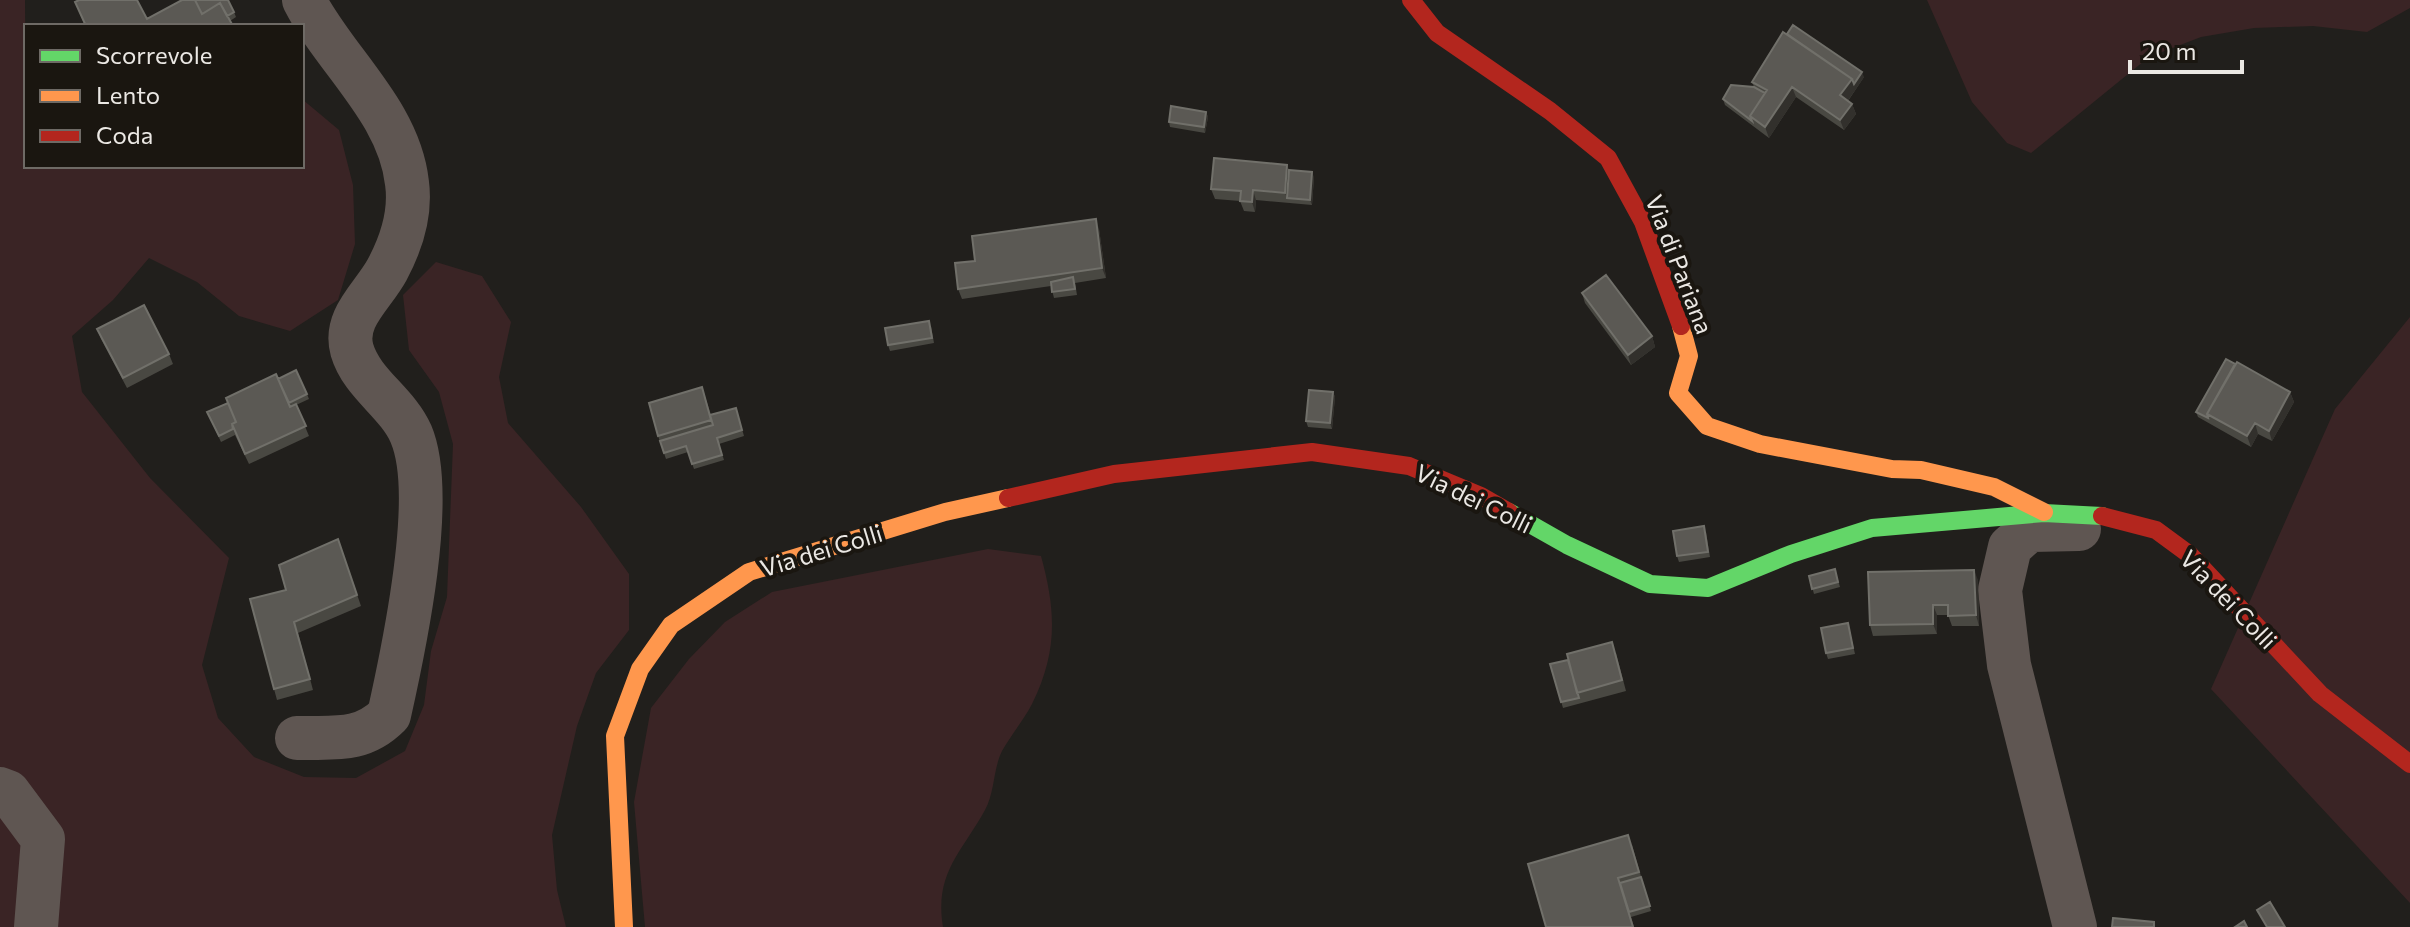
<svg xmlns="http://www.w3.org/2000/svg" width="2410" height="927" viewBox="0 0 2410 927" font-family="Commissioner,sans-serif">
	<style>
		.green { fill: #3a2425 }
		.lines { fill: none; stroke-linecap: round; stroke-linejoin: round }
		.street { stroke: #5f5652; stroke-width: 44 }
		.fast { stroke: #63d668; stroke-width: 18 }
		.slow { stroke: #ff974d; stroke-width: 18 }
		.jam { stroke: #b3261e; stroke-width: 18 }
		.wall { fill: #494842 }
		.shaded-wall { fill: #32302c }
		.building { fill: #5b5954; stroke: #71706a; stroke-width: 2 }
		.labels { text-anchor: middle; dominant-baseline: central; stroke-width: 8; stroke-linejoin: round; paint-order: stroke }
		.street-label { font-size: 24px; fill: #ebe8e4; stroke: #1a1610 }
	</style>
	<rect width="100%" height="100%" fill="#211f1c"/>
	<!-- green -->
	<path class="green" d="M 0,0 L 25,0 L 26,166 L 302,166 L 302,99 L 339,130 L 353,185 L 355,244 L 338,300 L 290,331 L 239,316 L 197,282 L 149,258 L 113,300 L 72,336 L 82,392 L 150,478 L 229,558 L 202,665 L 218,718 L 254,757 L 304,777 L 356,778 L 405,751 L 424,705 L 431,651 L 447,597 L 453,444 L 439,392 L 409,350 L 403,295 L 436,262 L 482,276 L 511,322 L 499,377 L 508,423 L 581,507 L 629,574 L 629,630 L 596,673 L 577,726 L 552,835 L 557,890 L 566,927 L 0,927 Z
		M 1927,0 L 2410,0 L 2410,8 L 2367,32 L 2313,26 L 2254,28 L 2201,37 L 2149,57 L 2031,153 L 2007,143 L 1972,102 Z
		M 2410,317 L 2410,903 L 2211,689 L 2335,409 Z
		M 988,549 L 1041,556 C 1056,611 1058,651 1032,704 C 1023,721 1011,735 1002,751 C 993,769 995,792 985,810 C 962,852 934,873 943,927 L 645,927 L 634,802 L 651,708 L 689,659 L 725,622 L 772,592 Z"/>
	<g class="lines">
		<!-- street -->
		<path class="street" d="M 297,738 C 334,737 361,743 389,715 C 404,648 437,495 411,434 C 397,402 362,384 352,350 C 343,318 373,296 387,270 C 401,244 411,213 407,183 C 399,111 335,61 304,0
			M 0,789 L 8,792 L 43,839 L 36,927
			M 2075,927 L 2009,665 L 2000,590 L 2010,547 L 2029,530 L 2079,529"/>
		<!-- fast -->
		<path class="fast" d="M 1509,512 L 1567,545 L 1650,584 L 1708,588 L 1791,554 L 1872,528 L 2044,513 L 2102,516"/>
		<!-- slow -->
		<path class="slow" d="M 1681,326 L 1689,356 L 1678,393 L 1707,426 L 1760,444 L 1892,469 L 1921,470 L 1994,487 L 2044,512
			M 624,927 L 615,736 L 640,669 L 671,625 L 749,572 L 945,512 L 1008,498"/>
		<!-- jam -->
		<path class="jam" d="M 1411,0 L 1437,33 L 1550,111 L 1608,158 L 1643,222 L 1681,326
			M 1008,498 L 1114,474 L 1312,452 L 1409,466 L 1481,496 L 1509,512
			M 2102,516 L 2156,530 L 2190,555 L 2320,694 L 2410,764"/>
	</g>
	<!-- wall -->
	<path class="wall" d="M 75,2 L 147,19 L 234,12 L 236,17 L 230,21 L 233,26 L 85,26 Z
		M 1864,77 L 1848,101 L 1852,104 L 1856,114 L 1844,130 L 1796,97 L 1769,138 L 1725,105 L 1723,99 L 1754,87 L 1752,82 Z
		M 1206,112 L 1208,117 L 1205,133 L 1170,127 L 1169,122 Z
		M 1287,165 L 1289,170 L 1314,177 L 1312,205 L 1256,200 L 1255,212 L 1244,211 L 1240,201 L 1215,199 L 1211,189 Z
		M 1099,229 L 1106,278 L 1075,283 L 1077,295 L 1054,298 L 1051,286 L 962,299 L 958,289 L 975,261 Z
		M 1582,293 L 1652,336 L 1655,347 L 1631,365 L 1585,303 Z
		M 931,326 L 934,343 L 890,351 L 888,345 Z
		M 97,329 L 169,354 L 173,364 L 127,388 L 101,339 Z
		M 278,379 L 307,394 L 309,399 L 296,405 L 309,436 L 249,464 L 235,435 L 221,442 L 207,412 Z
		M 702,387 L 711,415 L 736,408 L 744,436 L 719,444 L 724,460 L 694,469 L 688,452 L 666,459 L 658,436 Z
		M 1333,392 L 1335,397 L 1332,429 L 1308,427 L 1306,421 Z
		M 2290,392 L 2294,402 L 2272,441 L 2258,434 L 2251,447 L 2198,417 L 2196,412 Z
		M 1706,532 L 1710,557 L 1679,562 L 1677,556 Z
		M 338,539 L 361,606 L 298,633 L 313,690 L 277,700 L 274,689 L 286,590 Z
		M 1835,569 L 1840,587 L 1814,594 L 1809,576 Z
		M 1978,580 L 1979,626 L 1952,626 L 1948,615 L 1937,615 L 1937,634 L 1873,636 L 1870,625 Z
		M 1848,623 L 1855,654 L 1828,659 L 1826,653 Z
		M 1616,653 L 1626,691 L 1563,708 L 1550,664 Z
		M 1632,845 L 1651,911 L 1631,917 L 1634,927 L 1546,927 Z"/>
	<!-- shaded-wall -->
	<path class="shaded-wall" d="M 1862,72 L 1864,77 L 1856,89 L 1854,84 Z
		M 1852,79 L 1856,89 L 1844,106 L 1840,95 Z
		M 1792,87 L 1796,97 L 1769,138 L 1765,127 Z
		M 1852,104 L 1856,114 L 1844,130 L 1840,120 Z
		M 1206,112 L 1208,117 L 1205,133 L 1204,127 Z
		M 1287,165 L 1291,175 L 1287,198 L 1285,193 Z
		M 1312,172 L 1314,177 L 1312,205 L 1310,200 Z
		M 1253,190 L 1256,200 L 1255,212 L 1252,202 Z
		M 1096,219 L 1099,229 L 1106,278 L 1102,268 Z
		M 1652,336 L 1655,347 L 1631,365 L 1628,355 Z
		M 1333,392 L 1335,397 L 1332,429 L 1330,423 Z
		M 2290,392 L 2294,402 L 2272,441 L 2269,431 Z
		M 2255,423 L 2258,434 L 2251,447 L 2247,436 Z
		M 1974,570 L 1978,580 L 1979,626 L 1976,615 Z
		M 1933,605 L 1937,615 L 1937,634 L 1933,624 Z
		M 294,622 L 298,633 L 313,690 L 310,679 Z"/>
	<!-- building -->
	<path class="building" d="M 79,0 L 137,0 L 147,19 L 182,0 L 195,0 L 202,14 L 220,3 L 233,26 L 86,26 L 75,2 Z
		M 195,0 L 228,0 L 234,12 L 227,16 L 220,3 L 202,14 Z
		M 1793,25 L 1862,72 L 1854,84 L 1852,79 L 1787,34 Z
		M 1783,32 L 1852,79 L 1840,95 L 1852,104 L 1840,120 L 1792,87 L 1765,127 L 1750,116 L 1767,90 L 1752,82 Z
		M 1731,85 L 1754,87 L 1765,93 L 1750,116 L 1752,121 L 1723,99 Z
		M 1171,106 L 1206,112 L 1204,127 L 1169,122 Z
		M 1214,158 L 1287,165 L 1285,193 L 1253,190 L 1252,202 L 1240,201 L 1241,191 L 1211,189 Z
		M 1289,170 L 1312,172 L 1310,200 L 1287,198 Z
		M 1096,219 L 1102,268 L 958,289 L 955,263 L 975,261 L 972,236 Z
		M 1606,275 L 1652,336 L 1628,355 L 1582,293 Z
		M 1073,277 L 1075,289 L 1052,292 L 1051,282 Z
		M 144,305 L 169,354 L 123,378 L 97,329 Z
		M 929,321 L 932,338 L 888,345 L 885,328 Z
		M 2226,359 L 2235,364 L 2207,414 L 2208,418 L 2196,412 Z
		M 2237,362 L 2290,392 L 2269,431 L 2255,423 L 2247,436 L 2207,414 Z
		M 296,370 L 307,394 L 289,403 L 278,379 Z
		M 276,374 L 290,407 L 296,404 L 306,426 L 245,454 L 232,424 L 236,422 L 226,398 Z
		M 702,387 L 711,420 L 658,436 L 649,403 Z
		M 1309,390 L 1333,392 L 1330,423 L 1306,421 Z
		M 228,403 L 236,422 L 232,424 L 233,429 L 219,436 L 207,412 Z
		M 736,408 L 742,430 L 717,438 L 722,455 L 692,464 L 686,446 L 664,453 L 660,441 L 713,425 L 710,415 Z
		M 1704,526 L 1708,552 L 1677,556 L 1673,531 Z
		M 338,539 L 357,595 L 294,622 L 310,679 L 274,689 L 250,599 L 286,590 L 279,565 Z
		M 1835,569 L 1838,582 L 1812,589 L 1809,576 Z
		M 1974,570 L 1976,615 L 1948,616 L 1948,605 L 1933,605 L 1933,624 L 1870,625 L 1868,572 Z
		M 1848,623 L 1853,648 L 1826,653 L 1821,628 Z
		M 1612,642 L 1622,680 L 1577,693 L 1567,654 Z
		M 1568,660 L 1579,698 L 1561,702 L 1550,664 Z
		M 1628,835 L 1639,872 L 1618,878 L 1633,927 L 1546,927 L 1528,864 Z
		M 1641,877 L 1650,906 L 1629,912 L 1620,883 Z
		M 2270,902 L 2285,927 L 2267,927 L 2257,910 Z
		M 2113,918 L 2154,922 L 2154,927 L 2112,927 Z
		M 2244,921 L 2247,927 L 2235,927 Z"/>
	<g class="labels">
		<!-- street labels -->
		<g class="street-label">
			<text transform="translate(1680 264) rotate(69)">Via di Pariana</text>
			<text transform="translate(1474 498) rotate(26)">Via dei Colli</text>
			<text transform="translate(821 550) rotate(-17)">Via dei Colli</text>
			<text transform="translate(2229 599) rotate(46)">Via dei Colli</text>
		</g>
	</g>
	<!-- legend -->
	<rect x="24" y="24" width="280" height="144" fill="#1a1610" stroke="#6e6a65" stroke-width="2"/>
	<rect x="40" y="50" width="40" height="12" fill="#63d668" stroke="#6e6a65" stroke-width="2"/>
	<text x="96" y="64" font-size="24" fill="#ebe8e4">Scorrevole</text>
	<rect x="40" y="90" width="40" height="12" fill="#ff974d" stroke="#6e6a65" stroke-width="2"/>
	<text x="96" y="104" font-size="24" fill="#ebe8e4">Lento</text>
	<rect x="40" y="130" width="40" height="12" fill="#b3261e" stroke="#6e6a65" stroke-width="2"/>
	<text x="96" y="144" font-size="24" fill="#ebe8e4">Coda</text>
	<!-- scale -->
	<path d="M2130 60v12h112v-12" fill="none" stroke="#ebe8e4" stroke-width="4"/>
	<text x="2142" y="60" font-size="24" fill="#ebe8e4" stroke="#1a1610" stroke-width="6" paint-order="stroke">20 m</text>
</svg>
